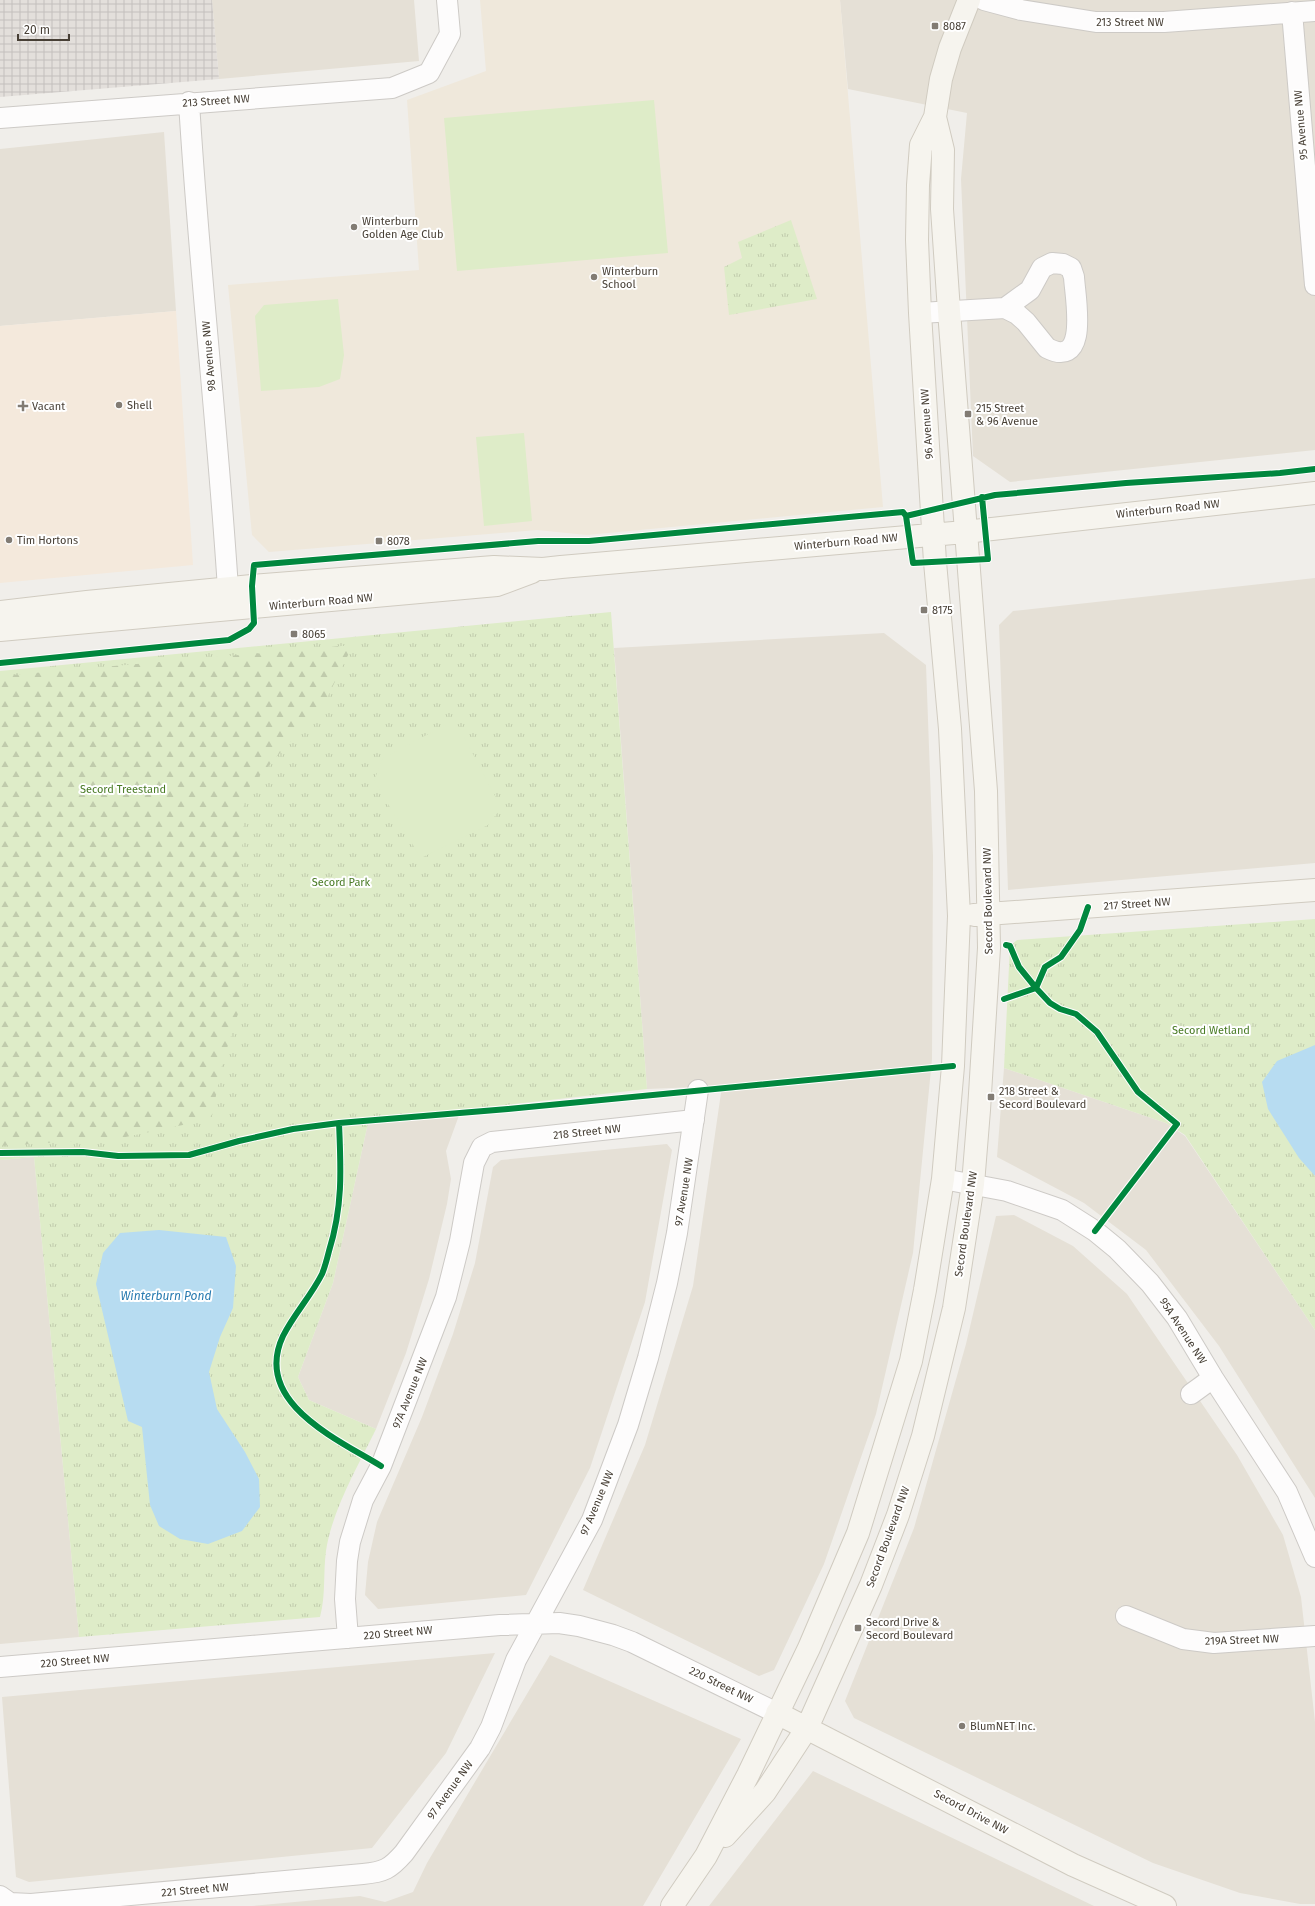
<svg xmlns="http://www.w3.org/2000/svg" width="1315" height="1906" viewBox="0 0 1315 1906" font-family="'Fira Sans',sans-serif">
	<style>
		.residential { fill: #e5e0d6 }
		.commercial { fill: #f4e9dc }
		.industrial { fill: url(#industrial-grid) }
		.education { fill: #efe8db }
		.grass { fill: url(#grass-tufts) }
		.forest { fill: url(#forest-firs) }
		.garden { fill: #deecc8 }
		.water { fill: #b7dcf1 }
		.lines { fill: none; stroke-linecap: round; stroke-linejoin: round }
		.street-casing { stroke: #cdcac6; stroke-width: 22 }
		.secondary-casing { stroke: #d0cbc0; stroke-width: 24 }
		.street { stroke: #fdfcfc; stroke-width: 20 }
		.secondary { stroke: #f6f4ee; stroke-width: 22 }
		.cycleway-casing { stroke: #fff; stroke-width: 8 }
		.cycleway { stroke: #00873e; stroke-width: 6 }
		.poi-dot { fill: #827c74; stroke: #fff; stroke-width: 1.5 }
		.labels { text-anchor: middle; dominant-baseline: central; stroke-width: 4; stroke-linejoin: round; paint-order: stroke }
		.street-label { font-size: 11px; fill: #473f35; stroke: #fff }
		.poi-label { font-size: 11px; fill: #473f35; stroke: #fff; text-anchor: start }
		.park-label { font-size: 11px; fill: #497b25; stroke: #fff }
		.water-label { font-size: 12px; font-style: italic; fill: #287bb0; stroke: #fff }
	</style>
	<defs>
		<pattern id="industrial-grid" width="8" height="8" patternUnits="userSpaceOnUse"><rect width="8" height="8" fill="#e3dfdb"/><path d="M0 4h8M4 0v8" fill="none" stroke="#c4c0bd"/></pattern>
		<pattern id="grass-tufts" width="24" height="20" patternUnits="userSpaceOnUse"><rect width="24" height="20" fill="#deecc8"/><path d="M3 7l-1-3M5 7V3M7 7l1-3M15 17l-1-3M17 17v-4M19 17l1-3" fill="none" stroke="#c0cbac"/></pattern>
		<pattern id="forest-firs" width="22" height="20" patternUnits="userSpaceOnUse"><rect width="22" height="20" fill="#deecc8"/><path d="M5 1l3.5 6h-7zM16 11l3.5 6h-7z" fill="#c0cbac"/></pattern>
	</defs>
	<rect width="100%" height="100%" fill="#f0eeea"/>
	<!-- residential -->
	<path class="residential" d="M 212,0 L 414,0 L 419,61 L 219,79 Z
		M 840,0 L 1315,0 L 1315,450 L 1010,482 L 973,456 L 961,179 L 967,113 L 848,89 Z
		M 164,132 L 176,311 L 0,326 L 0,149 Z
		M 1315,578 L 1315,863 L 1008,890 L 999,625 L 1013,611 Z
		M 884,633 L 926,665 L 933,856 L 932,1059 L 913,1253 L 876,1414 L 824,1564 L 774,1670 L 759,1676 L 583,1590 L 645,1445 L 693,1286 L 722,1086 L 647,1089 L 614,648 Z
		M 1004,1068 L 1166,1123 L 1185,1136 L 1315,1330 L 1315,1498 L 1219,1346 L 1146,1250 L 1084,1203 L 997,1157 Z
		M 461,1110 L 446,1151 L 451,1179 L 447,1204 L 429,1279 L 406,1353 L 376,1429 L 309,1400 L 298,1377 L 333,1283 L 368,1123 Z
		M 667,1144 L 672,1150 L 645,1302 L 590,1468 L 526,1595 L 378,1609 L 365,1595 L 368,1562 L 377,1522 L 422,1417 L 453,1334 L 475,1263 L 493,1167 L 501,1160 Z
		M 34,1157 L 79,1637 L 0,1644 L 0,1160 Z
		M 1014,1215 L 1073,1246 L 1127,1294 L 1237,1455 L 1283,1535 L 1301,1597 L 1315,1722 L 1315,1904 L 1300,1904 L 1240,1893 L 1153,1863 L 854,1718 L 845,1701 L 914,1528 L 966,1344 L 996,1216 Z
		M 495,1653 L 446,1753 L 372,1848 L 29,1882 L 16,1877 L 2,1697 Z
		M 550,1655 L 741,1739 L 643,1906 L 252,1906 L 360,1896 L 385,1902 L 413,1892 L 427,1863 Z
		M 813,1771 L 1094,1906 L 709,1906 Z"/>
	<!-- commercial -->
	<path class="commercial" d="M 176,311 L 193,565 L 0,583 L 0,326 Z"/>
	<!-- industrial -->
	<path class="industrial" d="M 0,0 L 212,0 L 219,79 L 0,97 Z"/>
	<!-- education -->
	<path class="education" d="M 480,0 L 840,0 L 883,507 L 587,535 L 537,530 L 269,552 L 252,535 L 228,285 L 419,270 L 407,100 L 486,71 Z"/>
	<!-- grass -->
	<path class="grass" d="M 791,220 L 817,299 L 729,315 L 724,267 L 742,258 L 738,242 Z
		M 611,612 L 647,1089 L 461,1110 L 368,1123 L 333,1283 L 298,1377 L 309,1400 L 376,1429 C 358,1466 332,1510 326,1551 C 323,1573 326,1595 320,1617 L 79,1637 L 34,1157 L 0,1160 L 0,671 Z
		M 1315,919 L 1315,1330 L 1185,1135 L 1166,1123 L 1004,1068 L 1010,946 L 1017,940 Z"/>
	<!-- forest -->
	<path class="forest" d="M 353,645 L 324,704 L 245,792 L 240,891 L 243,998 L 224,1058 L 211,1119 L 121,1138 L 0,1146 L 0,676 Z"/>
	<!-- garden -->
	<path class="garden" d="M 654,100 L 668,253 L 457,271 L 444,118 Z
		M 338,299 L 344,355 L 340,379 L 319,387 L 261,391 L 255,316 L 264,305 Z
		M 524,433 L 532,521 L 484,526 L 476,437 Z
		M 455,720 L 495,796 L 498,812 L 488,825 L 421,858 L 374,781 L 383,758 Z"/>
	<!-- water -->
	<path class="water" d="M 1315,1045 L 1315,1176 L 1299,1158 L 1268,1109 L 1262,1082 L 1277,1061 Z
		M 159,1230 L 226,1237 L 236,1266 L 233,1308 L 220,1337 L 209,1372 L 217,1409 L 245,1452 L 259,1479 L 260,1507 L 242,1531 L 208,1544 L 180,1539 L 159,1526 L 150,1505 L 142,1427 L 128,1421 L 96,1284 L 103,1253 L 120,1233 Z"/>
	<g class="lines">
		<defs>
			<path id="street" d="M 984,0 L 1021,10 L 1096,22 L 1164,22 L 1315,11
				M 1292,12 L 1315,285
				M 189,102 C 199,270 219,437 229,605
				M 0,118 L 392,88 L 429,73 L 450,34 L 447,0
				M 920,313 L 1005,308 L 1030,290 L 1042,268 L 1052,263 L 1063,264 L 1071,268 L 1074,277 C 1075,297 1090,370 1047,348 L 1026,322 L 1017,314 L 1005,308
				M 943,1179 L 1007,1191 L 1062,1210 L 1095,1231 L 1117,1249 L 1150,1283 L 1177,1318 L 1213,1378 L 1287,1492 L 1315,1557
				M 1191,1394 L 1213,1378
				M 1126,1616 L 1183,1639 L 1214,1643 L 1315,1636
				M 348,1638 L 345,1599 L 347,1561 L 350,1542 L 363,1500 L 381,1466 L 446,1297 L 460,1241 L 474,1163 L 482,1147 L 492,1142 L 694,1120
				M 0,1667 L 500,1625 L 559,1623 L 579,1626 L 613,1635 L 632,1642 L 777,1713
				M 0,1896 L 10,1903 L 31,1904 L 363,1874 C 384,1872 390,1869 404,1853 L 480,1748 L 491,1727 L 516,1660 L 592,1520 L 628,1425 L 648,1358 L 667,1283 L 677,1233 L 698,1090"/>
			<path id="secondary" d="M 0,612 L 87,602 L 252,586 L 494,567 L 543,569 L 561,567 L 965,532 L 1315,493
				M 0,630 L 497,585 L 532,572
				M 974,915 L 1315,890
				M 777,1713 L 1073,1865 L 1165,1906
				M 725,1836 L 765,1792 L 807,1728 L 871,1585 L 898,1515 L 923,1436 L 954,1308 L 973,1184 L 979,1110 L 989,948 L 986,791 L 949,311 L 942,209 L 943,150 L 935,117
				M 672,1906 L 706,1856 L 748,1775 L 809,1648 L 858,1533 L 911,1361 L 925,1290 L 943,1179 L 953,1066 L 959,916 L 950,729 L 935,562 L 920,313 L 917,240 L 918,185 L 921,145 L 935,117 L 941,79 L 950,48 L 969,0"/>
		</defs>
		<!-- street casing -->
		<use href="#street" class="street-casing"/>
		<!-- secondary casing -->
		<use href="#secondary" class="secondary-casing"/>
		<!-- street -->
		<use href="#street" class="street"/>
		<!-- secondary -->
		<use href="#secondary" class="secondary"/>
		<defs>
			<path id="cycleway" d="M 906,516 L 913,563 L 988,559 L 982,497
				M 0,663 L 229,640 L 249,629 L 254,623 L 252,586 L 254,565 L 538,541 L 589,541 L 903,512 L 906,516 L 995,495 L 1126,483 L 1280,473 L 1315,469
				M 1006,945 L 1010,946 L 1019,967 L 1036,988 L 1050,1003 L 1060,1009 L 1076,1014 L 1097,1032 L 1138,1092 L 1177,1124 L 1095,1231
				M 1004,999 L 1036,988 L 1045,967 L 1061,957 L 1080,930 L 1088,907
				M 0,1153 L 83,1152 L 118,1156 L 189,1155 L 239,1141 L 293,1129 L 339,1123
				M 381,1466 C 337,1439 252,1402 283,1336 C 294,1314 311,1296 322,1274 C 325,1267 327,1259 329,1251 C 343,1206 341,1169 339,1123 L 508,1109 L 953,1066"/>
		</defs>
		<!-- cycleway casing -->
		<use href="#cycleway" class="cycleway-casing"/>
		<!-- cycleway -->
		<use href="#cycleway" class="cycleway"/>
	</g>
	<!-- markers -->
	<g class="poi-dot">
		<rect x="931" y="22" width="8" height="8" rx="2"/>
		<circle cx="354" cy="227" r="4"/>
		<circle cx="594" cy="277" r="4"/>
		<circle cx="119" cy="405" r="4"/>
		<path d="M21 400h4v4h4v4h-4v4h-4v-4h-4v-4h4z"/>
		<rect x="964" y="410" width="8" height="8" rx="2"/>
		<circle cx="9" cy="540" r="4"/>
		<rect x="375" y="537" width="8" height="8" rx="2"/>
		<rect x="920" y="606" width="8" height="8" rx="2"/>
		<rect x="290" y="630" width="8" height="8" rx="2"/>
		<rect x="987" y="1093" width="8" height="8" rx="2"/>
		<rect x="854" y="1624" width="8" height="8" rx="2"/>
		<circle cx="962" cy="1726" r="4"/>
	</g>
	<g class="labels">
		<!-- street labels -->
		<g class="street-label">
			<text x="1130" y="22">213 Street NW</text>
			<text transform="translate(216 101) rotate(-4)">213 Street NW</text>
			<text transform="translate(1301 125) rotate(-95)">95 Avenue NW</text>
			<text transform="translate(209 356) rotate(-95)">98 Avenue NW</text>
			<text transform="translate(927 424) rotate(-94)">96 Avenue NW</text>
			<text transform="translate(1168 509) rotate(-6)">Winterburn Road NW</text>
			<text transform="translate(846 542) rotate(-5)">Winterburn Road NW</text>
			<text transform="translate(321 602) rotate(-5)">Winterburn Road NW</text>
			<text transform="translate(988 901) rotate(-91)">Secord Boulevard NW</text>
			<text transform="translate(1137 904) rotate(-4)">217 Street NW</text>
			<text transform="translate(587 1132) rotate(-6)">218 Street NW</text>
			<text transform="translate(684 1192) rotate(-81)">97 Avenue NW</text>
			<text transform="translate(966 1224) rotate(-82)">Secord Boulevard NW</text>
			<text transform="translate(1183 1331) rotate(57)">95A Avenue NW</text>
			<text transform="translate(410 1393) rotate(-68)">97A Avenue NW</text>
			<text transform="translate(597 1503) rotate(-67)">97 Avenue NW</text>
			<text transform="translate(888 1537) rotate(-70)">Secord Boulevard NW</text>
			<text transform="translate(398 1633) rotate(-5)">220 Street NW</text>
			<text transform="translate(1242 1640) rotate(-2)">219A Street NW</text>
			<text transform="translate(75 1661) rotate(-5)">220 Street NW</text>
			<text transform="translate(721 1685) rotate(26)">220 Street NW</text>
			<text transform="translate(450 1790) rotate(-54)">97 Avenue NW</text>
			<text transform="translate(971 1812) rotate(28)">Secord Drive NW</text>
			<text transform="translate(195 1890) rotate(-5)">221 Street NW</text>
		</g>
		<!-- poi labels -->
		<g class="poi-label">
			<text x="943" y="26">8087</text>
			<text x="362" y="221">Winterburn<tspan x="362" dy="13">Golden Age Club</tspan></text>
			<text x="602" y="271">Winterburn<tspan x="602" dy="13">School</tspan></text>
			<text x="127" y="405">Shell</text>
			<text x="32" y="406">Vacant</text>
			<text x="976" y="408">215 Street<tspan x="976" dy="13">&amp; 96 Avenue</tspan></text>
			<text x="17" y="540">Tim Hortons</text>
			<text x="387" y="541">8078</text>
			<text x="932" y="610">8175</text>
			<text x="302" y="634">8065</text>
			<text x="999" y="1091">218 Street &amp;<tspan x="999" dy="13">Secord Boulevard</tspan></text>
			<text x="866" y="1622">Secord Drive &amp;<tspan x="866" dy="13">Secord Boulevard</tspan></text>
			<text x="970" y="1726">BlumNET Inc.</text>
		</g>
		<!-- park labels -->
		<g class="park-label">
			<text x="123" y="789">Secord Treestand</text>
			<text x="341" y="882">Secord Park</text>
			<text x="1211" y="1030">Secord Wetland</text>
		</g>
		<!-- water labels -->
		<g class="water-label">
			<text x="166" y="1296">Winterburn Pond</text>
		</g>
	</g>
	<!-- scale -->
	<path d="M18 34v6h51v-6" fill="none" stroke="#473f35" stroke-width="2"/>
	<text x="24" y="34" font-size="12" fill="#473f35" stroke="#ffffff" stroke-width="3" paint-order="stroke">20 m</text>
</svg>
